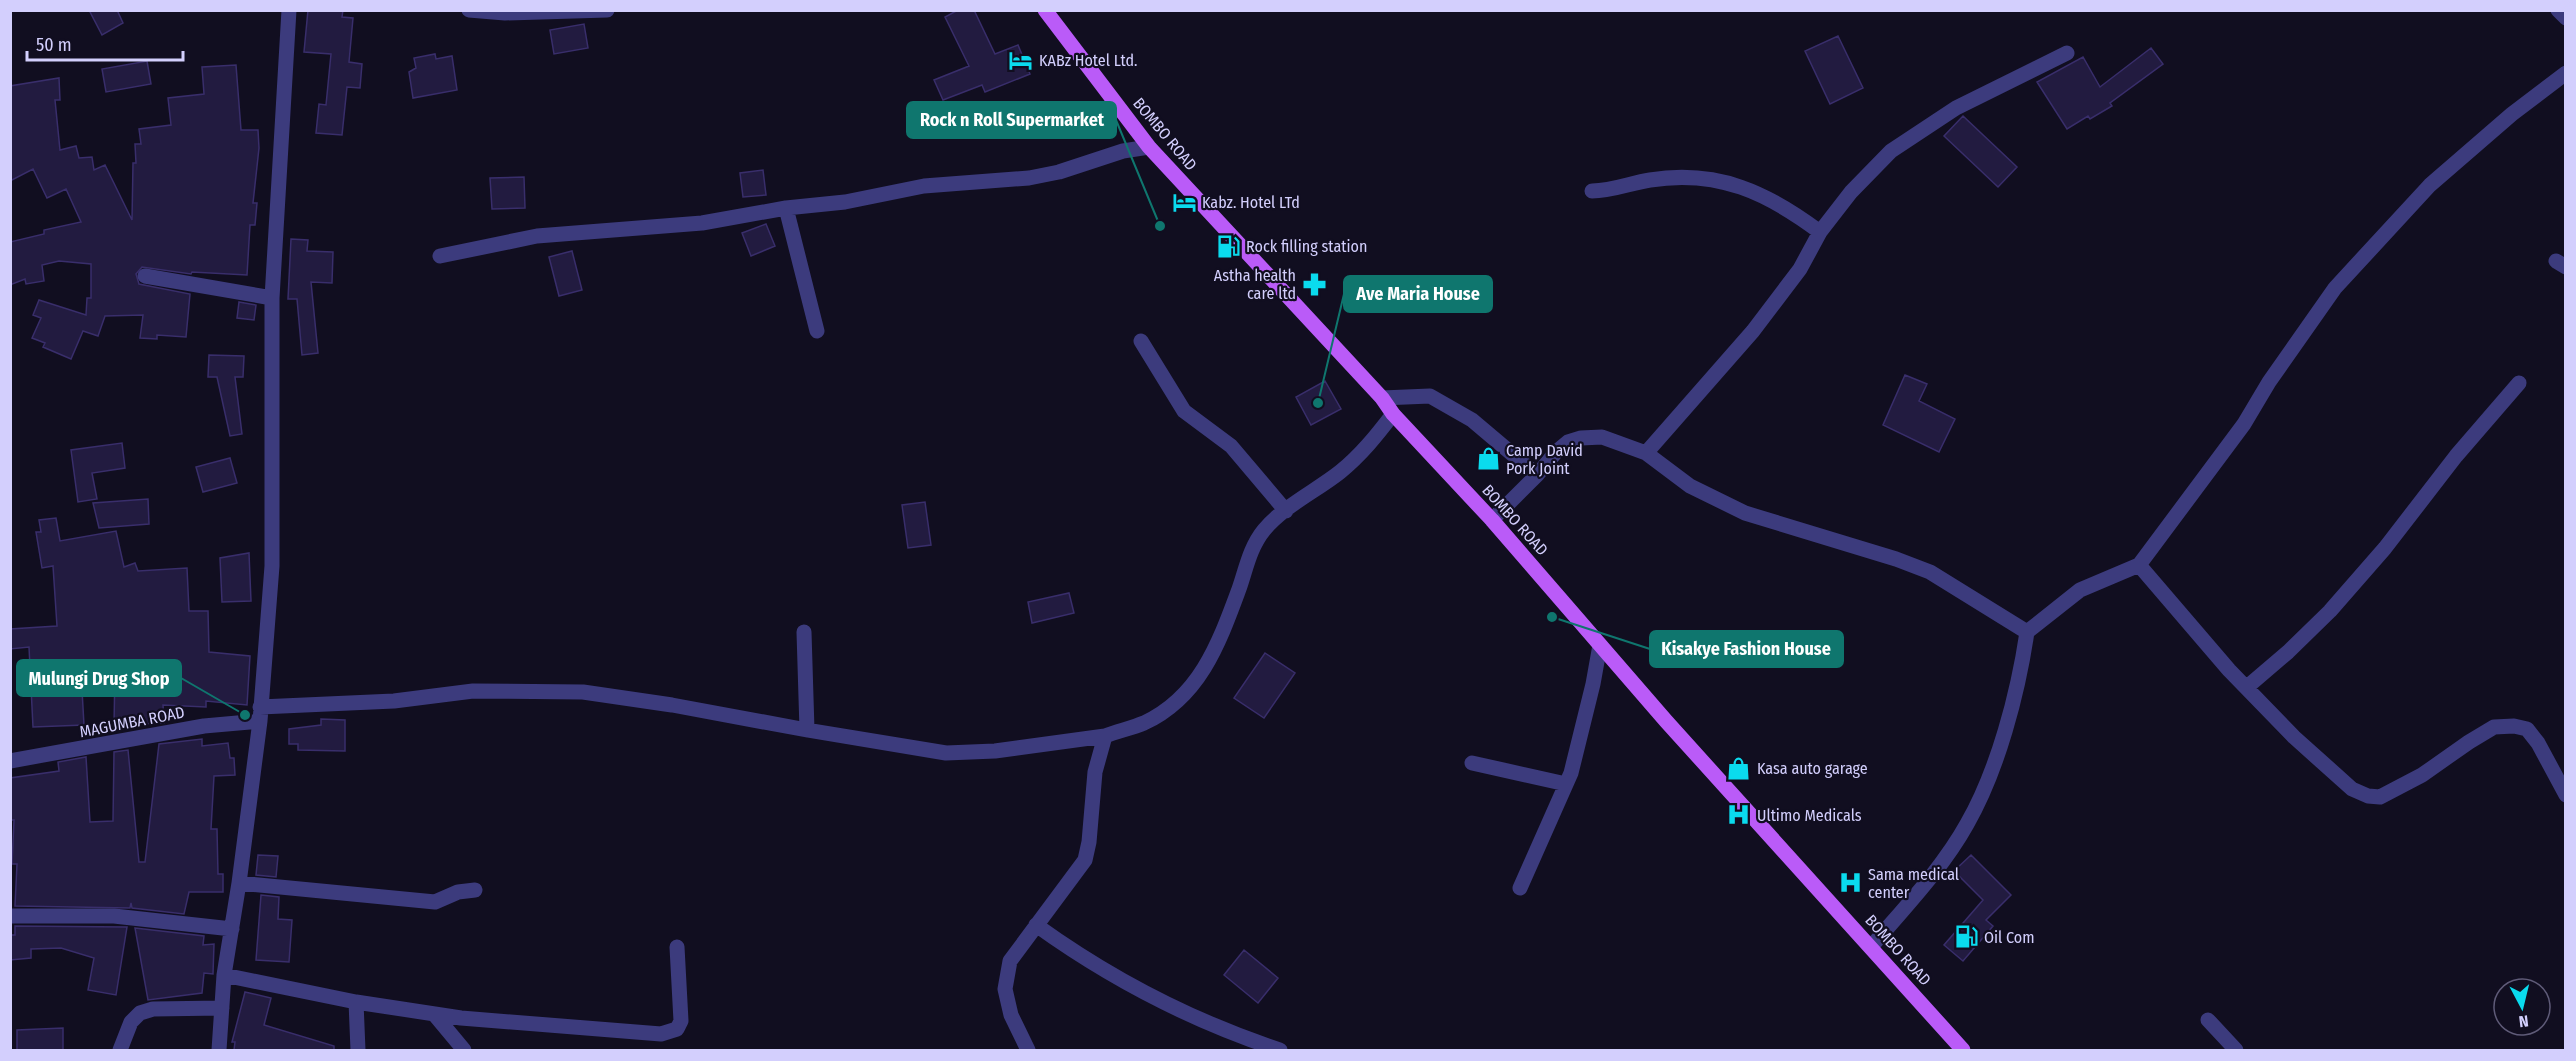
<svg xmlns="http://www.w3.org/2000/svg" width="2576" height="1061" viewBox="0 0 2576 1061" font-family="'Fira Sans Condensed',sans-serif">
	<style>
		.building { fill: #221b40; stroke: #392e6b; stroke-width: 1.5 }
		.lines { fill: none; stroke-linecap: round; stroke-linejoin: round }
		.minor { stroke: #3c3b7d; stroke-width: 15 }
		.major { stroke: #ba5bf8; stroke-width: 15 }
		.labels { text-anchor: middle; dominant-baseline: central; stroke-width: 4.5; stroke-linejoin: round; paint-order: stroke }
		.poi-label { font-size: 16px; fill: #d3cffd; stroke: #110e20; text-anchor: start }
		.street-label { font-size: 16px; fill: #d3cffd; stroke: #110e20 }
		.leader { fill: none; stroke: #0f766e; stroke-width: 2 }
		.callout-dot { fill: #0f766e; stroke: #110e20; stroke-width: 2 }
		.callout { fill: #0f766e; stroke: #0f766e; stroke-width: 2 }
		.callout-label { font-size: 18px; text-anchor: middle; font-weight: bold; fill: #fff }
	</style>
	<rect width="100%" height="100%" fill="#110e20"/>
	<!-- building -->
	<path class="building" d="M 89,10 L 117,10 L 123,23 L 102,35 Z
		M 308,10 L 343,10 L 342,17 L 353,18 L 349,62 L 362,64 L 360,88 L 347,87 L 342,135 L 316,133 L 319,104 L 326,105 L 331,54 L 304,52 Z
		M 958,10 L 974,10 L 995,54 L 1018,45 L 1030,74 L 985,92 L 982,85 L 943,100 L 934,80 L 969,66 L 945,17 Z
		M 584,24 L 588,48 L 554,54 L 550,30 Z
		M 1838,36 L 1863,88 L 1830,104 L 1805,51 Z
		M 2151,48 L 2163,64 L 2110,103 L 2112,106 L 2090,119 L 2088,116 L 2067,129 L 2037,82 L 2083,57 L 2100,87 Z
		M 435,54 L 436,59 L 452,56 L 457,90 L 413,98 L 409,72 L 416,68 L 414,58 Z
		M 147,61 L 151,84 L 106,92 L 102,69 Z
		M 236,65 L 241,130 L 258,130 L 259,148 L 253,203 L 257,203 L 255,225 L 250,225 L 247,275 L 192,272 L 191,274 L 142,267 L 136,274 L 139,284 L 190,294 L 186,337 L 157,335 L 157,339 L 140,338 L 143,315 L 105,316 L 98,336 L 83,331 L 71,359 L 43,347 L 45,343 L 32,338 L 41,318 L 33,315 L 39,300 L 86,315 L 87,298 L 91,298 L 91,264 L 59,261 L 42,265 L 44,281 L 26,284 L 25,279 L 10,285 L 10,242 L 44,234 L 44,230 L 81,222 L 66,189 L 47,198 L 33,169 L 10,181 L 10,86 L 59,78 L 60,100 L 55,100 L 60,150 L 76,146 L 79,158 L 92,157 L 94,170 L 105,165 L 132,220 L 133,163 L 136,163 L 135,144 L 141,144 L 139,129 L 171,125 L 168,98 L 204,94 L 202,67 Z
		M 1963,116 L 2017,167 L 1998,187 L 1944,136 Z
		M 763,170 L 766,195 L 743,197 L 740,173 Z
		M 524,177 L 525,208 L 492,209 L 490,178 Z
		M 766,224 L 775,246 L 751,256 L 742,233 Z
		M 291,239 L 308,240 L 307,251 L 333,252 L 332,283 L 311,282 L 318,353 L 302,355 L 297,299 L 288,299 Z
		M 572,251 L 582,290 L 559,296 L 549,257 Z
		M 239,302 L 256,305 L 254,320 L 237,318 Z
		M 209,355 L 244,356 L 243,377 L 235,377 L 242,434 L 230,436 L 217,377 L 208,377 Z
		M 1905,375 L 1927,384 L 1919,401 L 1955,419 L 1939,452 L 1883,425 Z
		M 1325,381 L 1341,409 L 1311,425 L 1296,397 Z
		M 122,443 L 125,468 L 92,473 L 97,499 L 78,502 L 71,450 Z
		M 230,458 L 237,483 L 203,492 L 196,467 Z
		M 148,499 L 149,524 L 99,528 L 93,503 Z
		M 925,502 L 931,545 L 908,548 L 902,505 Z
		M 56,518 L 60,541 L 116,531 L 124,567 L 135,563 L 138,571 L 187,568 L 189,611 L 208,611 L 209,652 L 250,656 L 247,705 L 206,701 L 206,707 L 163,705 L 164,723 L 114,725 L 115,670 L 81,672 L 84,725 L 33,727 L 29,647 L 10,649 L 10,629 L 57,626 L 53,566 L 42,568 L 36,532 L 41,532 L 39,520 Z
		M 249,553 L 251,601 L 222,602 L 220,558 Z
		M 1069,593 L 1074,613 L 1032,623 L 1028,602 Z
		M 1265,653 L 1295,673 L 1264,718 L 1234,698 Z
		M 321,719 L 345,720 L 345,751 L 298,750 L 298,744 L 289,744 L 289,729 L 321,725 Z
		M 202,739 L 202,746 L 228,743 L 230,758 L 234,758 L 235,775 L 214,776 L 211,829 L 217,829 L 218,874 L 223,874 L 223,892 L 189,892 L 184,914 L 132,908 L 131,903 L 130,908 L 15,906 L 17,864 L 12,864 L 14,820 L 10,820 L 10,778 L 59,771 L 58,762 L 86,757 L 90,822 L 113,821 L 114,752 L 128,750 L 139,862 L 145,862 L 159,744 Z
		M 258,855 L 278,856 L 276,877 L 256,875 Z
		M 1971,855 L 2011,895 L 1986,920 L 1993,926 L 1963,961 L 1944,945 L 1983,900 L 1954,871 Z
		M 261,895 L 279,897 L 278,919 L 292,920 L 289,962 L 256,960 Z
		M 15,926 L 127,927 L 116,995 L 88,990 L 94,958 L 61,948 L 31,949 L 31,958 L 10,960 L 10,935 L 15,935 Z
		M 135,928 L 204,936 L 203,945 L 214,944 L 213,974 L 204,973 L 202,993 L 148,1000 Z
		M 1244,950 L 1278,978 L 1258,1003 L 1224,975 Z
		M 245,992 L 271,998 L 264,1025 L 334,1046 L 334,1050 L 234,1050 L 235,1042 L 232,1042 Z
		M 63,1028 L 63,1050 L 17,1050 L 17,1030 Z"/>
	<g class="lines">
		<!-- minor -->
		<path class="minor" d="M 469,10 L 505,13 L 607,10
			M 2558,10 L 2566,18
			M 1592,191 C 1612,191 1631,183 1650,180 C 1718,169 1768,193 1820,232
			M 786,208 L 817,331
			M 440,256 L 537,236 L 702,223 L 786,208 L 845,202 L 924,186 L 1029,178 L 1059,172 L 1123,151 L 1149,147
			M 2556,261 L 2566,267
			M 145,276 L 272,298
			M 1141,341 L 1184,411 L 1231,446 L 1286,511
			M 1382,398 L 1430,396 L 1472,420 L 1537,475
			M 1646,453 L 1753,331 L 1800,269 L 1820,232 L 1851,192 L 1891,151 L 1956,108 L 2067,53
			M 1492,520 L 1537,475 L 1556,452 L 1568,442 L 1581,438 L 1602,437 L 1646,453 L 1690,486 L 1745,513 L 1896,559 L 1930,572 L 2027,632
			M 2139,565 L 2229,670 L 2294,737 L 2352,789 L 2368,796 L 2380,797 L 2422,775 L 2469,742 L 2494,727 L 2514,726 L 2527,729 L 2538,743 L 2566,795
			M 804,632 L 807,730
			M 2247,687 L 2288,652 L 2330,611 L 2385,548 L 2456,456 L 2519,383
			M 260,707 L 394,701 L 473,691 L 583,692 L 672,705 L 807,730 L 946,753 L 995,751 L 1105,736
			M 10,761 L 204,726 L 260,721
			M 1472,763 L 1566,784
			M 239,883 L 435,902 L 458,892 L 475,890
			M 1520,888 L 1571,773 L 1593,684 L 1600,645
			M 10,916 L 114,916 L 232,929
			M 1036,925 C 1111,979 1192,1021 1280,1050
			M 1871,947 C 1904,908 1942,869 1967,824 C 1998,770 2018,693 2027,632 L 2080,590 L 2139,565 L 2244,424 L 2269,382 L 2335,288 L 2430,185 L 2512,114 L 2566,73
			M 224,975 L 356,1002 L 461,1018 L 661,1034 L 677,1029 L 681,1021 L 677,947
			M 356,1002 L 358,1050
			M 434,1014 L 464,1050
			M 2208,1020 L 2236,1050
			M 120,1050 L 131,1022 L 140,1013 L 153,1009 L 222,1008
			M 219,1050 L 224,975 L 239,883 L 260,721 L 272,566 L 272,298 L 289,10
			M 1028,1050 L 1011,1015 L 1005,989 L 1010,961 L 1085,860 L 1089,842 L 1095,772 L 1105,736 C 1118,731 1132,728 1144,723 C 1200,697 1219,643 1239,589 C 1246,569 1250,547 1264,530 C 1284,506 1316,491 1340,472 C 1361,455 1377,435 1393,414"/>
		<!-- major -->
		<path class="major" d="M 1045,10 L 1149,147 L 1382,398 L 1393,414 L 1492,520 L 1666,721 L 1963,1050"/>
	</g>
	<!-- icons -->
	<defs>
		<symbol id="hotel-bare" viewBox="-9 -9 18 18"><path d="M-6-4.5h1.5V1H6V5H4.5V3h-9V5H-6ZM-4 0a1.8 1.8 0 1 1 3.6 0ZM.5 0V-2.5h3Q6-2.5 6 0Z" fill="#0adbee" stroke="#110e20" stroke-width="2.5" paint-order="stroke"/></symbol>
		<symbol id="fuel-bare" viewBox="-9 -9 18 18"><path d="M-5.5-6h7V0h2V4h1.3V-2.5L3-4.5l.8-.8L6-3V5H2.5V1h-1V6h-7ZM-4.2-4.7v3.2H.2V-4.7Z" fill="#0adbee" stroke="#110e20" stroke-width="2.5" paint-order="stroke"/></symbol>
		<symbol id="pharmacy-bare" viewBox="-9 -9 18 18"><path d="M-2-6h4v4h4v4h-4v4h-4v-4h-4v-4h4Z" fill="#0adbee" stroke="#110e20" stroke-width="2.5" paint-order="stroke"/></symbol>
		<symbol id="shop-bare" viewBox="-9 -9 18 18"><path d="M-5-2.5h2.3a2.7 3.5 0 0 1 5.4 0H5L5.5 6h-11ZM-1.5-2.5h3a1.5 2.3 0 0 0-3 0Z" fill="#0adbee" stroke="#110e20" stroke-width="2.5" paint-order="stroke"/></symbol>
		<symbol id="hospital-bare" viewBox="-9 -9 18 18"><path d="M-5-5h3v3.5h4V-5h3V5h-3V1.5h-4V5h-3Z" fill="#0adbee" stroke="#110e20" stroke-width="2.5" paint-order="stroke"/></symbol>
	</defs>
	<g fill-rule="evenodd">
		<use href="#hotel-bare" x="1004" y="44" width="33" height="33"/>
		<use href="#hotel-bare" x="1168" y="186" width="33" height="33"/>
		<use href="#fuel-bare" x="1212" y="230" width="33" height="33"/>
		<use href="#pharmacy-bare" x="1298" y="268" width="33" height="33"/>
		<use href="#shop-bare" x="1472" y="442" width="33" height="33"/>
		<use href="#shop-bare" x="1722" y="752" width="33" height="33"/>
		<use href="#hospital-bare" x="1722" y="798" width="33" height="33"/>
		<use href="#hospital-bare" x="1834" y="866" width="33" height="33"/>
		<use href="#fuel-bare" x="1950" y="920" width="33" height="33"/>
	</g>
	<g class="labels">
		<!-- poi labels -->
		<g class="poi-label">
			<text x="1039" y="60">KABz Hotel Ltd.</text>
			<text x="1202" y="202">Kabz. Hotel LTd</text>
			<text x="1246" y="246">Rock filling station</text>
			<text x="1296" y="275" text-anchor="end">Astha health<tspan x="1296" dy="18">care ltd</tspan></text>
			<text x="1506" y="450">Camp David<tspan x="1506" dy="18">Pork Joint</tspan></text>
			<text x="1757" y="768">Kasa auto garage</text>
			<text x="1757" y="815">Ultimo Medicals</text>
			<text x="1868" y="874">Sama medical<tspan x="1868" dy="18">center</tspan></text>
			<text x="1984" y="937">Oil Com</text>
		</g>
		<!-- street labels -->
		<g class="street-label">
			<text transform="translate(1165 134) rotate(50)">BOMBO ROAD</text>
			<text transform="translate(1515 520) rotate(48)">BOMBO ROAD</text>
			<text transform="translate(132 722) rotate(-11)">MAGUMBA ROAD</text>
			<text transform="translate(1898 950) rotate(48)">BOMBO ROAD</text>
		</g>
	</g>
	<!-- callouts -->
	<path class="leader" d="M1160 226L1116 120M1318 403L1344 294M1552 617L1650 649M245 715L181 678"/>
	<g class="callout-dot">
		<circle cx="1160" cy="226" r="6"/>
		<circle cx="1318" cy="403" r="6"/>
		<circle cx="1552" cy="617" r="6"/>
		<circle cx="245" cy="715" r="6"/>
	</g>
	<g class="callout">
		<rect x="907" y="102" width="209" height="36" rx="6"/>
		<rect x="1344" y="276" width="148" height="36" rx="6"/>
		<rect x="1650" y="631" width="193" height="36" rx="6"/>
		<rect x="17" y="660" width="164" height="36" rx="6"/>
	</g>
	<g class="callout-label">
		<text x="1012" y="126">Rock n Roll Supermarket</text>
		<text x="1418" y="300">Ave Maria House</text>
		<text x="1746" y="655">Kisakye Fashion House</text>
		<text x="99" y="685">Mulungi Drug Shop</text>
	</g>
	<!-- border -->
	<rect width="2576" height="1061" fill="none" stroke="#d3cffd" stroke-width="24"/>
	<!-- north arrow -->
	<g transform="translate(2522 1007) rotate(173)"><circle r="28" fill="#110e20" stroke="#5f5b78" stroke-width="1.5"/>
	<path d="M0-4.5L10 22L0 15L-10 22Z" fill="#0adbee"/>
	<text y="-9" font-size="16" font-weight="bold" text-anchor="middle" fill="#d3cffd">N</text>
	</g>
	<!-- scale -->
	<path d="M27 51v9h156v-9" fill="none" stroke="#d3cffd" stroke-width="3"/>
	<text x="36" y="51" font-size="18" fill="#d3cffd" stroke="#110e20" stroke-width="4.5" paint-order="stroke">50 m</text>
</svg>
